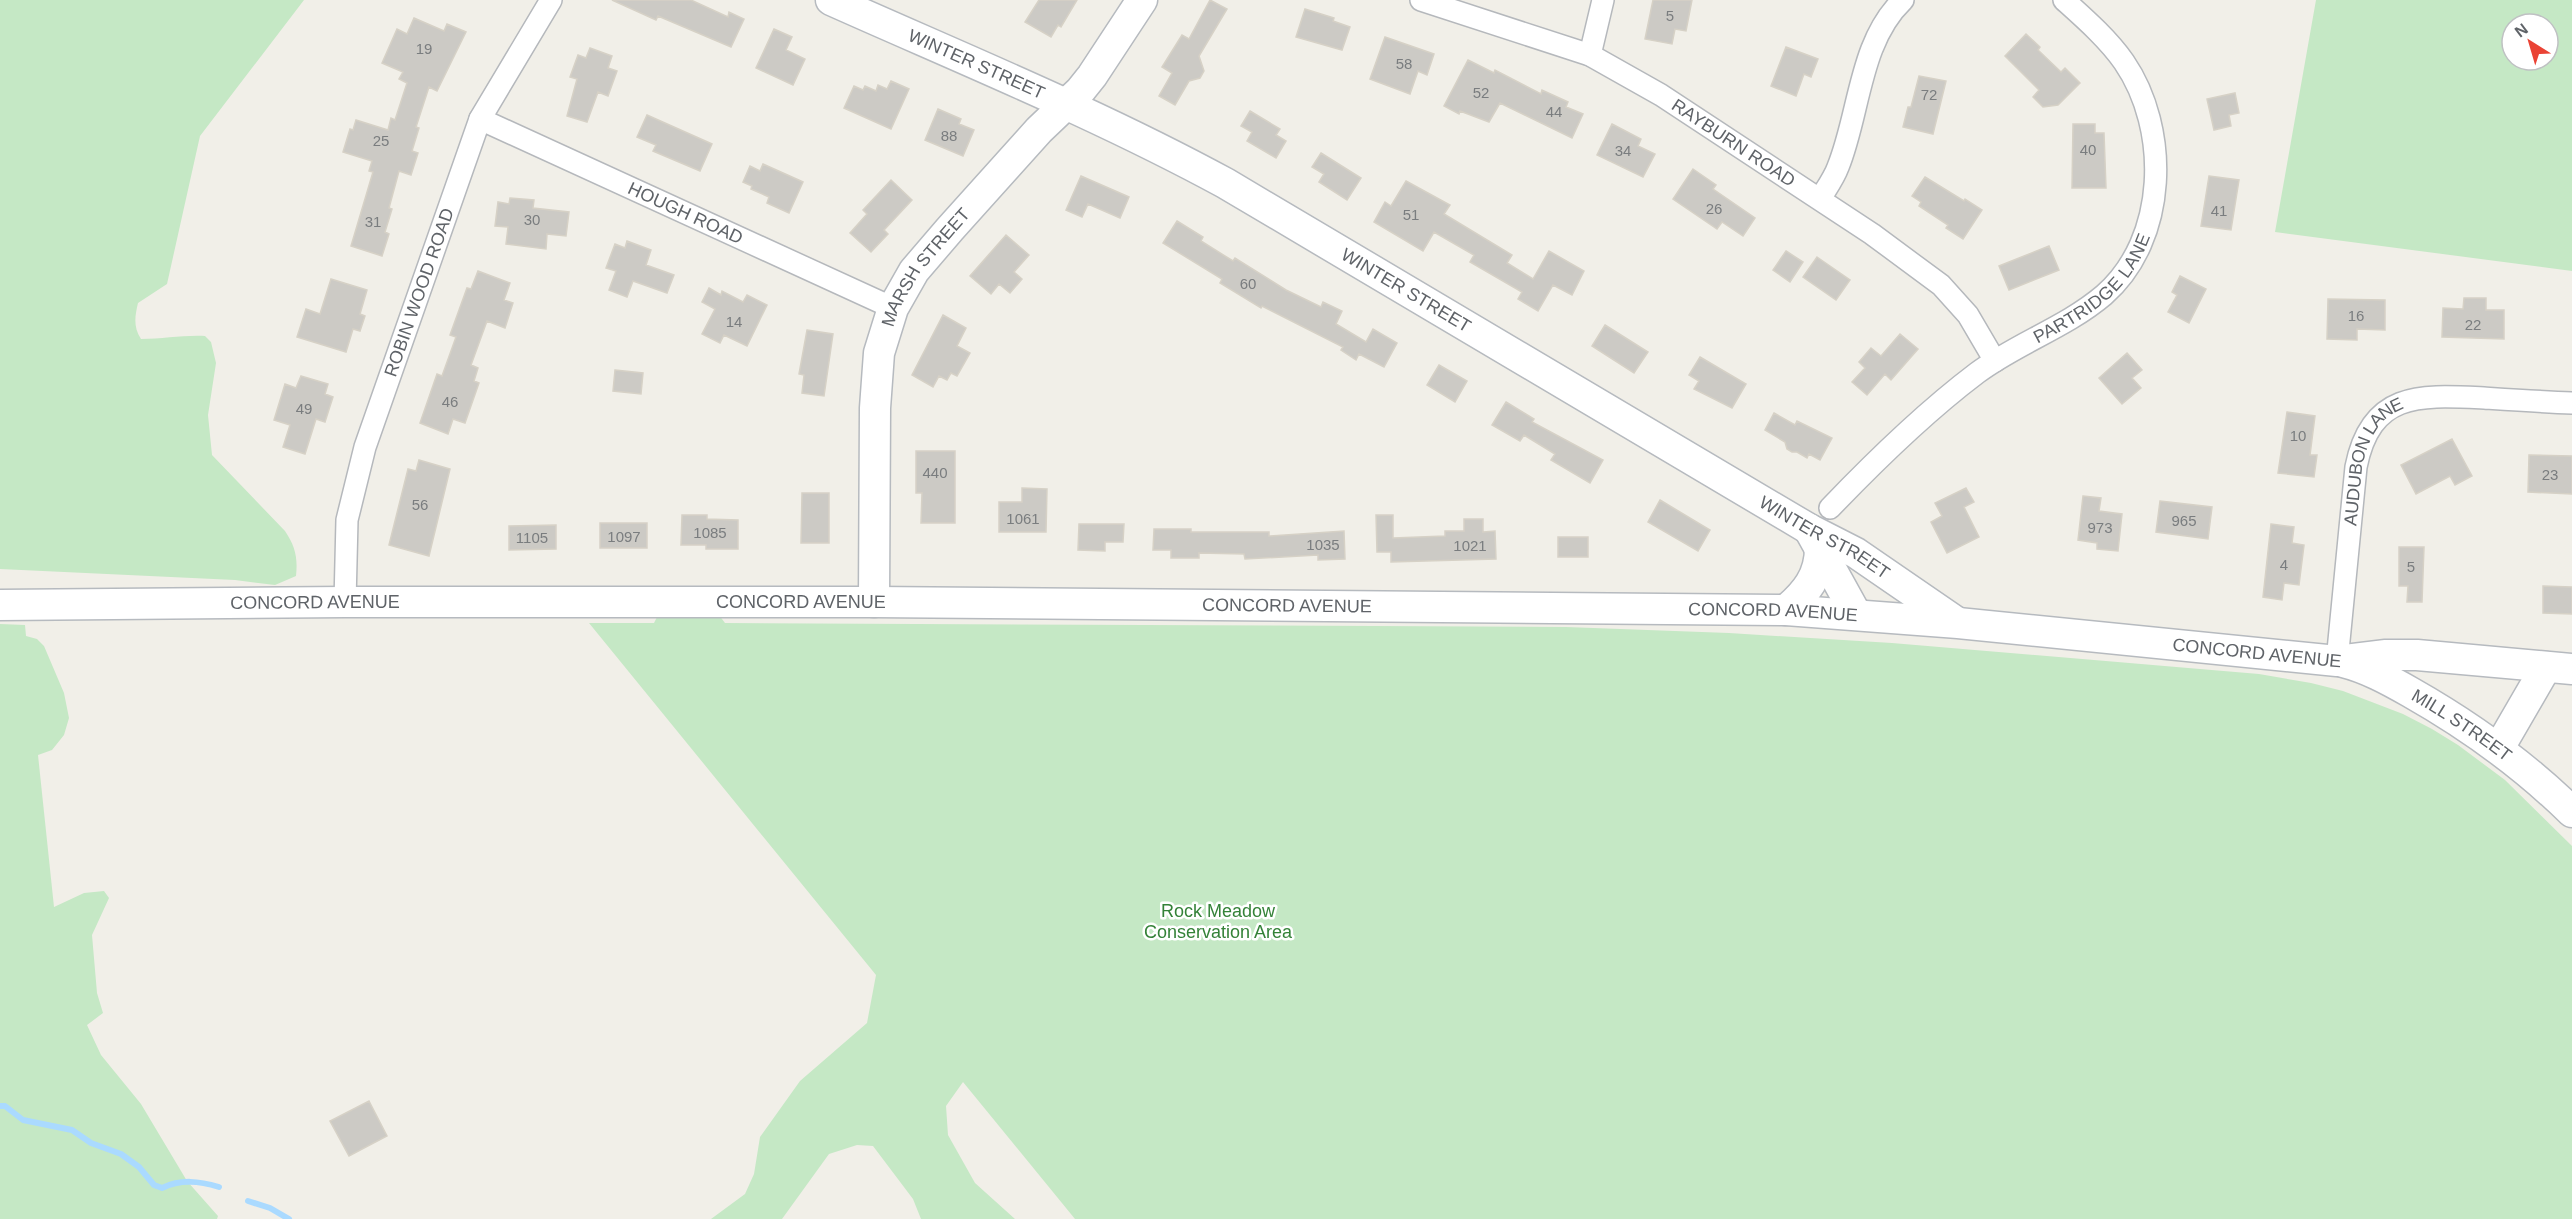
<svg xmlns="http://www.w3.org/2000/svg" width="2572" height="1219" viewBox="0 0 2572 1219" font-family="Helvetica,sans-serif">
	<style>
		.green { fill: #c5e8c5; fill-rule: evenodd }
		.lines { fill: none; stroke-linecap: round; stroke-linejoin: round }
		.stream { stroke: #aadaff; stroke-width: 6 }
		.building { fill: #cccac5; stroke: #d6d1c6; stroke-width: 1.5 }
		.street-casing { stroke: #b5b8bc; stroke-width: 24 }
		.secondary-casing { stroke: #b6babf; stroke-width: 33 }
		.street { stroke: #fff; stroke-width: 21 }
		.secondary { stroke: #fff; stroke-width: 30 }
		.labels { text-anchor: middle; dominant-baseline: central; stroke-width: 5; stroke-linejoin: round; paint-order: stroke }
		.number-label { font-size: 15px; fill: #7a7d7f }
		.street-label { font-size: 18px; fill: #5f6368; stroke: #fff }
		.park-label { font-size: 18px; fill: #348238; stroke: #fff }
	</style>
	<rect width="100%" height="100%" fill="#f1efe8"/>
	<!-- green -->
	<path class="green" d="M 0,0 L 304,0 L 200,136 L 167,284 L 138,303 C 135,316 133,327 141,339 C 163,339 183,335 205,336 L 211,342 L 216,363 L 208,415 L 212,455 L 285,531 C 295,546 298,557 296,576 L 275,585 L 235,580 L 0,569 Z
		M 2316,0 L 2572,0 L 2572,271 L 2275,232 ZM 2512,24 L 2548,24 L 2548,60 L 2512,60 Z
		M 669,593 L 703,594 L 725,623 L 1566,627 L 1729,633 L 1892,643 L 2259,674 L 2311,683 L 2343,691 L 2403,714 L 2432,729 L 2458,745 L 2505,780 L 2572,846 L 2572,1219 L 1075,1219 L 963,1082 L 946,1106 L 948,1135 L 975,1183 L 1015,1219 L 921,1219 L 913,1199 L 873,1146 L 857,1145 L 829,1154 L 782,1219 L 711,1219 L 745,1194 L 754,1174 L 760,1137 L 800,1081 L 867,1023 L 876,975 L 589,623 L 654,623 Z
		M 0,624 L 25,625 L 26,636 L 37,639 L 44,646 L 64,693 L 69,718 L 64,735 L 52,750 L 38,755 L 54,907 L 84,893 L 104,891 L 109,898 L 92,935 L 97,993 L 103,1013 L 87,1025 L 101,1055 L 141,1104 L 187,1181 L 218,1216 L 217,1219 L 0,1219 Z"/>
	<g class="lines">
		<!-- stream -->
		<path class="stream" d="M 0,1106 L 5,1106 L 23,1120 L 72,1130 L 91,1143 L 121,1154 L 139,1167 L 154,1185 L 162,1188 C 181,1179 199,1181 219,1187
			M 248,1201 L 270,1208 L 289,1219"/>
	</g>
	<!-- building -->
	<path class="building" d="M 612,0 L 691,0 L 728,17 L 729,12 L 744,19 L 731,47 L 658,16 L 656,20 Z
		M 1039,0 L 1077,0 L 1061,27 L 1058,25 L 1051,37 L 1025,22 Z
		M 1210,0 L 1227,9 L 1199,56 L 1204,71 L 1200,78 L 1189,81 L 1175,105 L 1159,96 L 1172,73 L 1162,67 L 1182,35 L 1189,39 Z
		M 1653,0 L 1692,0 L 1686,31 L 1675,29 L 1672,44 L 1645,39 Z
		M 1305,9 L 1334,18 L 1333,21 L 1350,27 L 1342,50 L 1296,37 Z
		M 414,18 L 444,31 L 447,24 L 466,32 L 437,91 L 429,87 L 416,127 L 419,128 L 412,151 L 418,153 L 411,175 L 399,171 L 389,208 L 392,209 L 385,232 L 389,234 L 382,256 L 351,246 L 373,172 L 369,171 L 372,161 L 343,152 L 350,129 L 353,130 L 356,120 L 388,130 L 391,118 L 395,120 L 407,83 L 399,79 L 403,72 L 382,63 L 397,29 L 407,34 Z
		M 774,29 L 792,37 L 786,50 L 805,59 L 793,85 L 756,68 Z
		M 2026,34 L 2040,47 L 2038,50 L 2061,72 L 2065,68 L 2080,83 L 2058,105 L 2043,107 L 2033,97 L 2039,90 L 2005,56 Z
		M 1385,37 L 1434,54 L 1427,75 L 1418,71 L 1410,94 L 1370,79 Z
		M 1786,47 L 1818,59 L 1811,77 L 1804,74 L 1796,96 L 1771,86 Z
		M 590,48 L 612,56 L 608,68 L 617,71 L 608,96 L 598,92 L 587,122 L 567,116 L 577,79 L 570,77 L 578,55 L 586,58 Z
		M 1468,60 L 1494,73 L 1495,70 L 1541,94 L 1542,90 L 1568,102 L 1566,107 L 1583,114 L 1572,138 L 1500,103 L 1489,122 L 1460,111 L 1459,114 L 1444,106 Z
		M 1919,76 L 1946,81 L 1933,134 L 1903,127 L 1908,107 L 1911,107 Z
		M 891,81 L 909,89 L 891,129 L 844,108 L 854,86 L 863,90 L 865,86 L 876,91 L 878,85 L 887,89 Z
		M 2235,93 L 2239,113 L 2229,115 L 2231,126 L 2214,130 L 2207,99 Z
		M 938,109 L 961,119 L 959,124 L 974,130 L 963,156 L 925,140 Z
		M 1250,111 L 1280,129 L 1276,135 L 1286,141 L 1276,158 L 1247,141 L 1252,132 L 1241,126 Z
		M 647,115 L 712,144 L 700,171 L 653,151 L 656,145 L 637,137 Z
		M 1612,124 L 1641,139 L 1638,146 L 1655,154 L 1643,177 L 1597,155 Z
		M 2073,124 L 2095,124 L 2095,133 L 2104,133 L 2106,188 L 2072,188 Z
		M 1321,153 L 1361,178 L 1347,200 L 1319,182 L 1324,174 L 1312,167 Z
		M 763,164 L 803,182 L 789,213 L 767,203 L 769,197 L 751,189 L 752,186 L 743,182 L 750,166 L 760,171 Z
		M 1693,169 L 1716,185 L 1713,189 L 1755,218 L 1743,236 L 1722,222 L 1717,229 L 1673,199 Z
		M 1081,176 L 1129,197 L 1120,218 L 1088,204 L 1082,217 L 1066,210 Z
		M 2209,176 L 2239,180 L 2231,230 L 2201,226 Z
		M 1925,177 L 1964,201 L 1965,199 L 1982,210 L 1963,239 L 1946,228 L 1948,225 L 1919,206 L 1921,202 L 1912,196 Z
		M 891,180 L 912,200 L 884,230 L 888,234 L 871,252 L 850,233 L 867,214 L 863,210 Z
		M 1406,181 L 1450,205 L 1444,214 L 1512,255 L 1507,263 L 1533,279 L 1549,251 L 1584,271 L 1572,295 L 1553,285 L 1538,311 L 1518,299 L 1522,292 L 1470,262 L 1474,255 L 1434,232 L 1423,251 L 1374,222 L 1385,202 L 1391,206 Z
		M 510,198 L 534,200 L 533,208 L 569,212 L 566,236 L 547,234 L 546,249 L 506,244 L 508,227 L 495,226 L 498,202 L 509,204 Z
		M 1177,221 L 1203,237 L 1201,241 L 1233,261 L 1235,258 L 1286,290 L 1321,307 L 1323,302 L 1342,311 L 1336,324 L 1366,342 L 1373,329 L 1397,343 L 1384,367 L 1359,354 L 1356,360 L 1341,350 L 1343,347 L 1262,306 L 1261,308 L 1220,283 L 1222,279 L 1163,243 Z
		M 1006,235 L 1029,255 L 1014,272 L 1022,279 L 1010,293 L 999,284 L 991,294 L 970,276 Z
		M 627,241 L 651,250 L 646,265 L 674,275 L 667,293 L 633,281 L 627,297 L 609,290 L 616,271 L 606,268 L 615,244 L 625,248 Z
		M 2049,246 L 2059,270 L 2009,290 L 1999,266 Z
		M 1786,251 L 1803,262 L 1790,282 L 1773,270 Z
		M 1817,257 L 1850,280 L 1836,300 L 1803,277 Z
		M 478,271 L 510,283 L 504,300 L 513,303 L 505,328 L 487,321 L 471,365 L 478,368 L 474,381 L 479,383 L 465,423 L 453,419 L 448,434 L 420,423 L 437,374 L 442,376 L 456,337 L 450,335 L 467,288 L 471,289 Z
		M 2180,276 L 2206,289 L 2189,323 L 2168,312 L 2177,295 L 2172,292 Z
		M 331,279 L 367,290 L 360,314 L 365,316 L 360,331 L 353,329 L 346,352 L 297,337 L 306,309 L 320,314 Z
		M 709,288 L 721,295 L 722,291 L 743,302 L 747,295 L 767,305 L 747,346 L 724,335 L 720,343 L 702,334 L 715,309 L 702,302 Z
		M 2464,298 L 2486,298 L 2486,310 L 2504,310 L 2504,339 L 2442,337 L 2443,308 L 2463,309 Z
		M 2328,299 L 2385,300 L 2385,330 L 2357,329 L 2357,340 L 2327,339 Z
		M 943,315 L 966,328 L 957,346 L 970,353 L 957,376 L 951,373 L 947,380 L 939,376 L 933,387 L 912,375 Z
		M 1605,325 L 1648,352 L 1634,373 L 1592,346 Z
		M 807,330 L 833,334 L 824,396 L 802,393 L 804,375 L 799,374 Z
		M 1900,334 L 1918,349 L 1891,380 L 1885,374 L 1867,395 L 1852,382 L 1865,368 L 1859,362 L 1871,348 L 1881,356 Z
		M 2127,353 L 2142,370 L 2132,378 L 2141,388 L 2122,404 L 2099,378 Z
		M 1700,357 L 1746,384 L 1732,408 L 1694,389 L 1699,381 L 1689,375 Z
		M 1439,365 L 1467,381 L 1455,402 L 1427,385 Z
		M 615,370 L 643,373 L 641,394 L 613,391 Z
		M 301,376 L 328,384 L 325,394 L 333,397 L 325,422 L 316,419 L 305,454 L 283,447 L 290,425 L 274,420 L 285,384 L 296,388 Z
		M 1506,402 L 1534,419 L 1532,422 L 1603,460 L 1590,483 L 1551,460 L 1555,454 L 1524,435 L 1520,441 L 1492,425 Z
		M 2287,412 L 2315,416 L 2310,455 L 2317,455 L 2314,477 L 2278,473 Z
		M 1774,413 L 1795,425 L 1797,421 L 1832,438 L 1820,460 L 1809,454 L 1807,458 L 1797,452 L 1792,452 L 1787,449 L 1785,442 L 1765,430 Z
		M 2452,439 L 2472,476 L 2455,485 L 2450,476 L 2416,494 L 2401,465 Z
		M 916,451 L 955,451 L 955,523 L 921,523 L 922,493 L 916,493 Z
		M 2529,455 L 2572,456 L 2572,494 L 2528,492 Z
		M 419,460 L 450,469 L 429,556 L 389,545 L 408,469 L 416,471 Z
		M 1022,488 L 1047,489 L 1046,532 L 999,532 L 999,502 L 1022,502 Z
		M 1966,488 L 1974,502 L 1964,507 L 1979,537 L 1947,553 L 1931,522 L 1942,516 L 1935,503 Z
		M 802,493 L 829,493 L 829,543 L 801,543 Z
		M 2083,496 L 2101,498 L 2099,511 L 2122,514 L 2118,551 L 2097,549 L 2097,543 L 2078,540 Z
		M 1660,500 L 1710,530 L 1698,551 L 1648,522 Z
		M 2160,501 L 2212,507 L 2208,539 L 2156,532 Z
		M 682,515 L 707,515 L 707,519 L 738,520 L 738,549 L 706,549 L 706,545 L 681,545 Z
		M 1376,515 L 1393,515 L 1393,538 L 1445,536 L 1445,531 L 1464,531 L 1464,519 L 1483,519 L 1483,532 L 1495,531 L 1496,559 L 1391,562 L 1391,552 L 1377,552 Z
		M 600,523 L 647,523 L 647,548 L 600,548 Z
		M 1079,524 L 1124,524 L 1123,542 L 1105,542 L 1105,551 L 1078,550 Z
		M 2271,524 L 2294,527 L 2292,543 L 2304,545 L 2299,585 L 2284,583 L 2282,600 L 2263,597 Z
		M 556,525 L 556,549 L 509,550 L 509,526 Z
		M 1154,529 L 1191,529 L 1191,532 L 1269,532 L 1269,536 L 1344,531 L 1345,559 L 1318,560 L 1318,555 L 1245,559 L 1244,554 L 1199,553 L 1199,558 L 1171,558 L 1171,550 L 1153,550 Z
		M 1558,537 L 1588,537 L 1588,557 L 1558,557 Z
		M 2399,547 L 2424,547 L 2422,602 L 2407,602 L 2408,586 L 2399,586 Z
		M 2543,586 L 2572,587 L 2572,614 L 2543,613 Z
		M 369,1101 L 387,1136 L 349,1156 L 330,1121 Z"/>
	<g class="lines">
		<defs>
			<g id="street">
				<path id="s1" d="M 1421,0 L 1590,55 L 1661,95 L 1872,234 L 1941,285 L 1968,315 L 1995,361"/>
				<path d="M 1590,55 L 1603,0"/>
				<path id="s2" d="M 480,119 L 893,308"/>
				<path d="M 1820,199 C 1826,189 1834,178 1838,167 C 1860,113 1859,42 1903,0"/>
				<path id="s3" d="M 1830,508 C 1875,461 1924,413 1977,373 C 2017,343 2065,328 2104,295 C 2168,239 2170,129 2124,62 C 2108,39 2084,18 2064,0"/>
				<path id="s4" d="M 345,602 L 347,520 L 365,447 L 480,119 L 551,0"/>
				<path id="s5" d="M 2337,661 L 2356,467 C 2371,391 2420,395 2484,398 C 2514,400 2543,402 2572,403"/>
			</g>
			<g id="secondary">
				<path id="s6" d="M 831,0 C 963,59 1098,114 1225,183 L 1809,529 L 1856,553 L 1955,621"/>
				<path d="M 1809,529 L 1856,614"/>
				<path id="s7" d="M 874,602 L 875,408 L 879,353 L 893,308 L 914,271 L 950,229 L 1039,130 L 1080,91 L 1092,76 L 1142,0"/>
				<path id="s8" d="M 0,605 L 345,602 L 874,602 L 1786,610 L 1958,623 L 2337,661 L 2386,655 L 2417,655 L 2572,669"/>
				<path d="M 1786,610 C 1806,593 1820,576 1820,548"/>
				<path id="s9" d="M 2343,662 C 2367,668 2389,680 2410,692 C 2470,726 2523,764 2572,812"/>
				<path d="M 2499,748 L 2546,667"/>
			</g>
		</defs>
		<!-- street casing -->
		<use href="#street" class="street-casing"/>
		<!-- secondary casing -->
		<use href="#secondary" class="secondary-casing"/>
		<!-- street -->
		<use href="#street" class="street"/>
		<!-- secondary -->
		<use href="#secondary" class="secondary"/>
	</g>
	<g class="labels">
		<!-- number labels -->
		<g class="number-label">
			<text x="1670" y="15">5</text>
			<text x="424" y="48">19</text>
			<text x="1404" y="63">58</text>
			<text x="1481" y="92">52</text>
			<text x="1929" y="94">72</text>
			<text x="1554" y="111">44</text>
			<text x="949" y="135">88</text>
			<text x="381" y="140">25</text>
			<text x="2088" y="149">40</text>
			<text x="1623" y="150">34</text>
			<text x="1714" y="208">26</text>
			<text x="2219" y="210">41</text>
			<text x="1411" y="214">51</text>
			<text x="532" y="219">30</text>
			<text x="373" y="221">31</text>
			<text x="1248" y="283">60</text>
			<text x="2356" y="315">16</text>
			<text x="734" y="321">14</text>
			<text x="2473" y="324">22</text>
			<text x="450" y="401">46</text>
			<text x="304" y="408">49</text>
			<text x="2298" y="435">10</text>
			<text x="935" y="472">440</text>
			<text x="2550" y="474">23</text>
			<text x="420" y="504">56</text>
			<text x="1023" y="518">1061</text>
			<text x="2184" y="520">965</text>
			<text x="2100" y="527">973</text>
			<text x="710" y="532">1085</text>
			<text x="624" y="536">1097</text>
			<text x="532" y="537">1105</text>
			<text x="1323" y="544">1035</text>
			<text x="1470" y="545">1021</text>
			<text x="2284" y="564">4</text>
			<text x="2411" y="566">5</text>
		</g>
		<!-- street labels -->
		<g class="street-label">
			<text stroke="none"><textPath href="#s6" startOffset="159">WINTER STREET</textPath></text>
			<text stroke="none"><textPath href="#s1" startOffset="346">RAYBURN ROAD</textPath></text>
			<text stroke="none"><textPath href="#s2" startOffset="226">HOUGH ROAD</textPath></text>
			<text stroke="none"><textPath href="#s7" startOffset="348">MARSH STREET</textPath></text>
			<text stroke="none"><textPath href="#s3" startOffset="345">PARTRIDGE LANE</textPath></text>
			<text stroke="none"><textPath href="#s6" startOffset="645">WINTER STREET</textPath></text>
			<text stroke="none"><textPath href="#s4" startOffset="321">ROBIN WOOD ROAD</textPath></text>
			<text stroke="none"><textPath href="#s5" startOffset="207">AUDUBON LANE</textPath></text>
			<text stroke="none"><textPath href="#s6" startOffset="1131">WINTER STREET</textPath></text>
			<text stroke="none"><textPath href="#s8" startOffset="315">CONCORD AVENUE</textPath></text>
			<text stroke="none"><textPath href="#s8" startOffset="801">CONCORD AVENUE</textPath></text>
			<text stroke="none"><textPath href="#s8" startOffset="1287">CONCORD AVENUE</textPath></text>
			<text stroke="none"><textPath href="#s8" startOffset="1773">CONCORD AVENUE</textPath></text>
			<text stroke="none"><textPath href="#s8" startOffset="2259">CONCORD AVENUE</textPath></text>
			<text stroke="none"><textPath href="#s9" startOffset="135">MILL STREET</textPath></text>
		</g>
		<!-- park labels -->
		<g class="park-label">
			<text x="1218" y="911">Rock Meadow<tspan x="1218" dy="21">Conservation Area</tspan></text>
		</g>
	</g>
	<!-- north arrow -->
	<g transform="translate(2530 42) rotate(323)"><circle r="28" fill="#ffffff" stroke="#bfc1c3" stroke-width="1.5"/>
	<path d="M0-4.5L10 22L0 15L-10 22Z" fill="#ea4335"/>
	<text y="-9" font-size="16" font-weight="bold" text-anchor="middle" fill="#5f6368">N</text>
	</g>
</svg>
